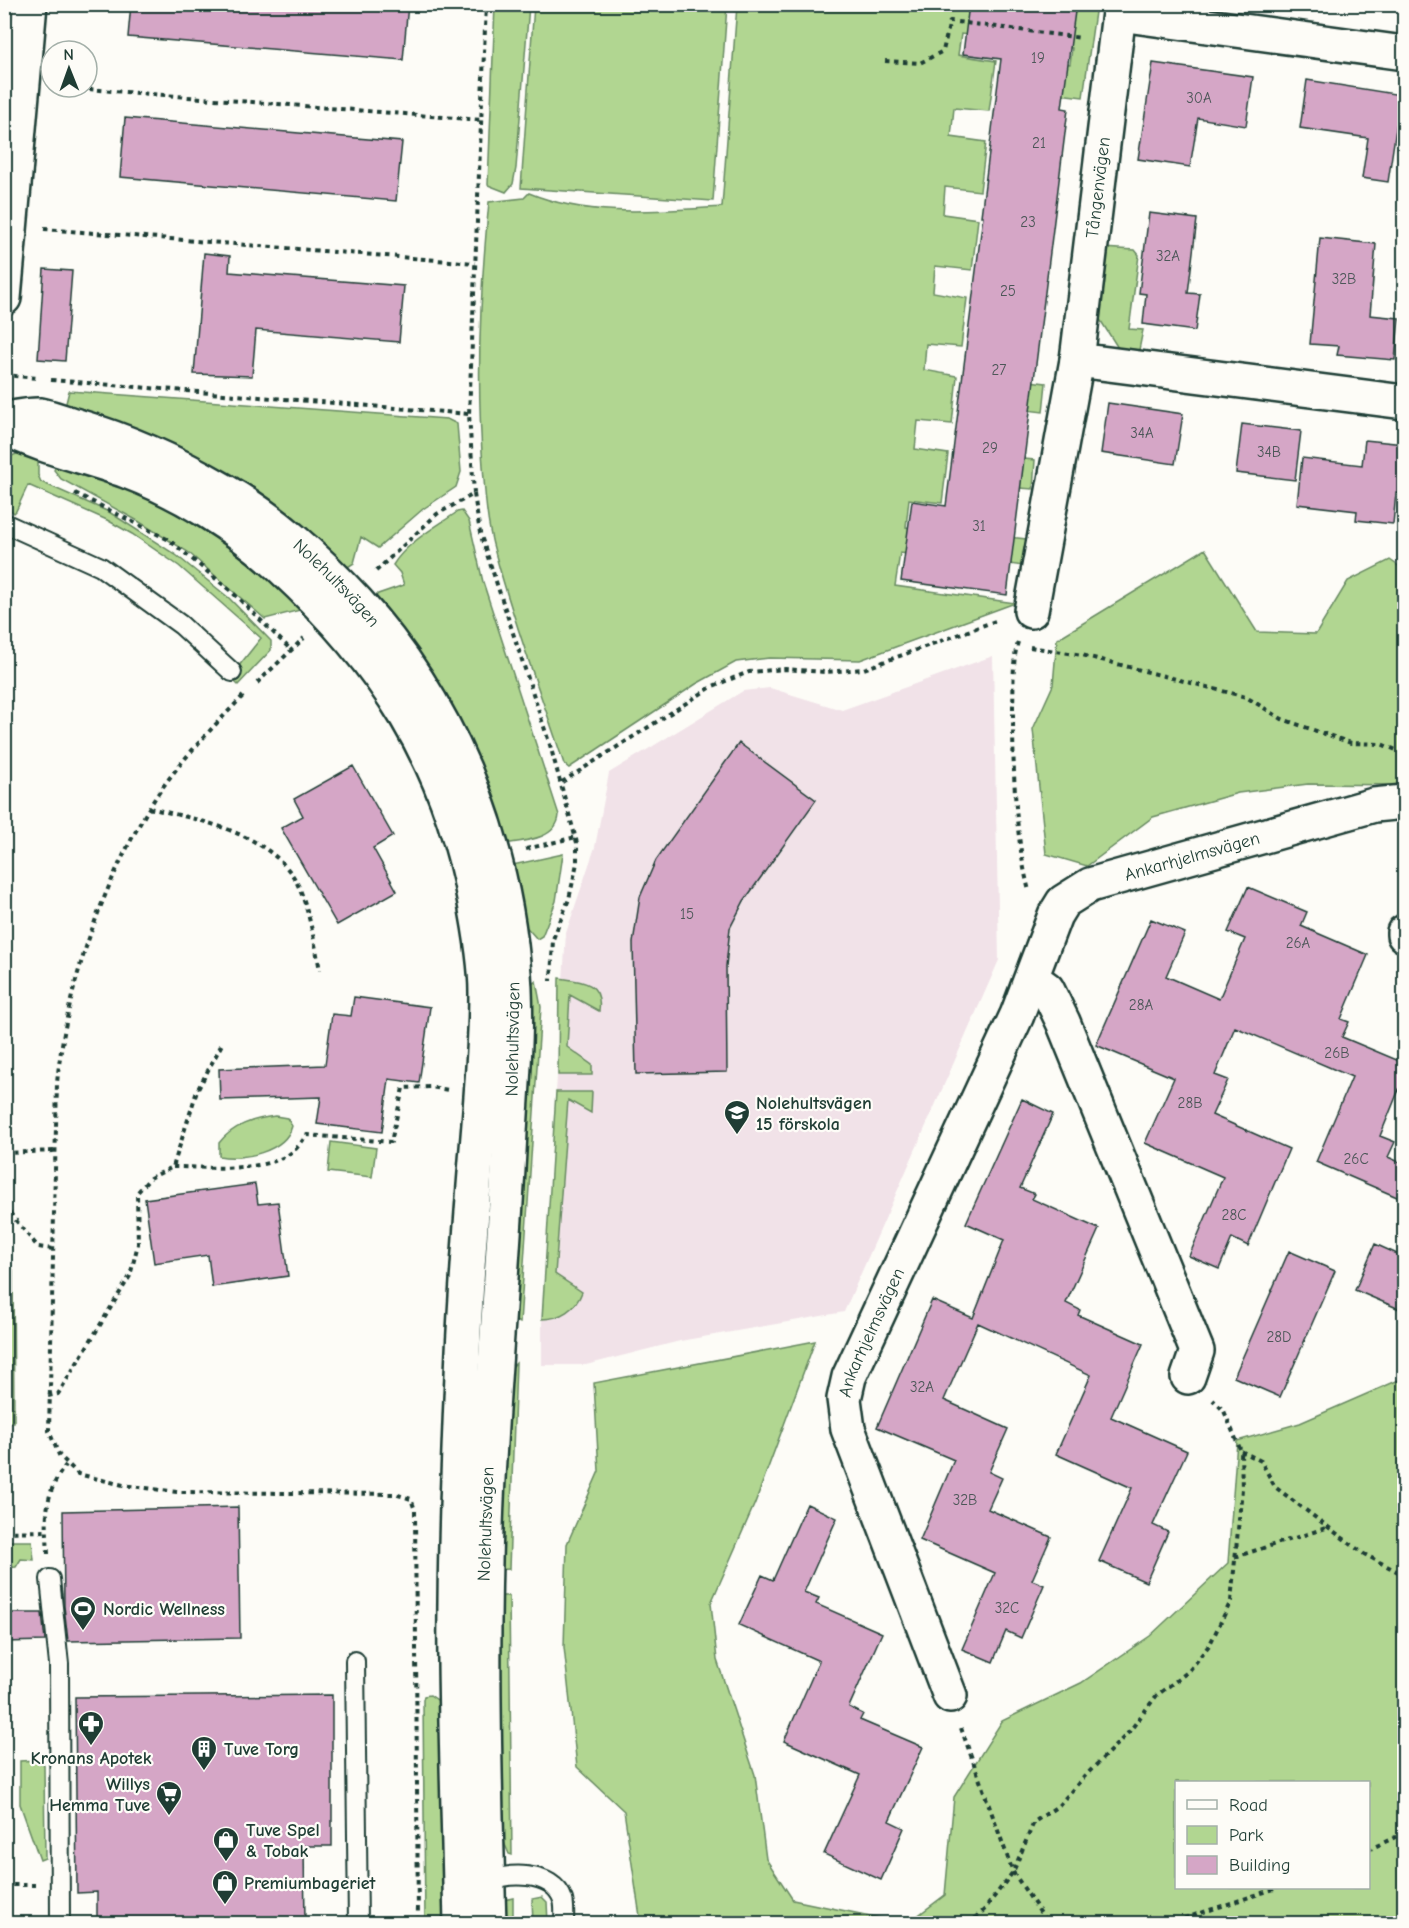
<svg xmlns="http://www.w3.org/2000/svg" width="1409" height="1928" viewBox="0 0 1409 1928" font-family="'Comic Neue',sans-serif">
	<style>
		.built { fill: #f1e2e8 }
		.green { fill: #b1d691; stroke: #688a62; stroke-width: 1.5; fill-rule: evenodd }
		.building { fill: #d5a6c6; stroke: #1f3d34; stroke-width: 1.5 }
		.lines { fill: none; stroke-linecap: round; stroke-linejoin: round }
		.service-casing { stroke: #1f3d34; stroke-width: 22 }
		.minor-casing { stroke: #1f3d34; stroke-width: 38 }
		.path { stroke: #1f3d34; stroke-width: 4; stroke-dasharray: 4.5 4.5; stroke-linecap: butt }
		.service { stroke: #fdfcf7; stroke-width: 18 }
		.minor { stroke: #fdfcf7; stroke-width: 33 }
		.labels { text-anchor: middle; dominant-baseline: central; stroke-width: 4.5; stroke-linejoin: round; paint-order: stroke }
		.number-label { font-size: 15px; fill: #4c5758 }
		.street-label { font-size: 18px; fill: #1f3d34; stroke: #fdfcf7 }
		.poi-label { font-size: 18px; font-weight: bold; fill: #1f3d34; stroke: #fdfcf7; text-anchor: start }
	</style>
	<rect width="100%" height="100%" fill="#fdfcf7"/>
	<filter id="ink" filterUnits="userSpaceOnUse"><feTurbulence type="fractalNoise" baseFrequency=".0167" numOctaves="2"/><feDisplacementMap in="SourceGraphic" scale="12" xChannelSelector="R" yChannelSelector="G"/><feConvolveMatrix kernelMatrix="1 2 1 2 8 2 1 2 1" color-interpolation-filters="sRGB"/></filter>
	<g filter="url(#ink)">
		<!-- built -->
		<path class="built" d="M 993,656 L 999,960 L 844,1312 L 680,1341 L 586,1365 L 542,1365 L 542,1315 L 566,933 L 595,847 L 609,773 L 743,691 L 770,688 L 842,710 Z"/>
		<!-- green -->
		<path class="green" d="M 1028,4 L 1080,10 L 1081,5 L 1096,5 L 1083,97 L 1059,94 L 1041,61 L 1070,64 L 1072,48 L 961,34 L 958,55 L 996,61 L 989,111 L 954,108 L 951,137 L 986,142 L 980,191 L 945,187 L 943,214 L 978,219 L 972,270 L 935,266 L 933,292 L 967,298 L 961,347 L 926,344 L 924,370 L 957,376 L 952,424 L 918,421 L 915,449 L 948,454 L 942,503 L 909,499 L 906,527 L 940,531 L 935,557 L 900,553 L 895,586 L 1015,603 L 860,660 L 769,658 L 736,662 L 696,684 L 569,768 L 564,764 C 541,694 514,624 495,552 C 487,524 485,495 483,466 C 476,378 480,290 489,202 L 524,198 L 529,193 C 590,218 657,211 722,207 L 737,5 Z
			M 495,5 L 529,5 L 516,168 L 513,184 L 506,192 L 488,185 Z
			M 534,5 L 727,5 L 713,201 L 521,188 Z
			M 1102,248 L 1135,250 L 1139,255 L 1129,329 L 1143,330 L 1139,350 L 1118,348 L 1094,310 Z
			M 1012,379 L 1046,383 L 1043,412 L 1002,407 Z
			M 69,391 L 447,419 L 457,424 L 461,472 L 456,487 L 423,509 L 378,548 L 361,537 L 354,563 L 343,570 L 64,411 Z
			M 19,453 L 28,454 L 38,460 L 38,475 L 41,482 L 109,512 L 176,555 L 229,598 L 271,641 L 271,650 L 238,685 L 230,677 L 261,638 L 179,566 L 132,534 L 107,520 L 28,485 L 16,511 L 14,513 L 5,505 L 5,472 L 9,457 Z
			M 1000,457 L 1035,460 L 1033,489 L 992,486 Z
			M 60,459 L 196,516 L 312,607 L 265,619 L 188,552 L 138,521 L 61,479 L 54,470 Z
			M 462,511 L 469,521 L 483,582 L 559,815 C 557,840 523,841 503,844 L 372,600 L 378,594 L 404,585 L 400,573 L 393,565 C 406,543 436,527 457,512 Z
			M 992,535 L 1026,539 L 1023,566 L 981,560 Z
			M 1205,549 L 1257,632 L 1316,634 L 1348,581 L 1390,560 L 1404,570 L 1404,785 L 1308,784 L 1238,793 L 1153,817 L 1087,866 L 1046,854 L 1033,729 L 1053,685 L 1057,639 Z
			M 563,854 L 556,901 L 542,936 L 537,939 L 522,922 L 508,866 Z
			M 559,978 C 582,981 603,982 599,1011 L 570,995 L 567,1047 L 592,1065 L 592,1075 L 558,1075 Z
			M 536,981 L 541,1007 L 520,1323 L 508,1318 L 527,988 Z
			M 556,1092 L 592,1092 L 591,1113 L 568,1100 L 555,1274 L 582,1292 C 576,1309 560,1319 542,1319 Z
			M 275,1116 L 287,1118 L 292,1126 C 285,1152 242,1161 219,1156 L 219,1143 C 233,1125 253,1119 275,1116 Z
			M 331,1142 L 376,1148 L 372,1177 L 328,1172 Z
			M 4,1270 L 13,1270 L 14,1422 L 5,1422 Z
			M 815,1341 L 755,1503 L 711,1603 L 717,1660 L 755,1775 L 766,1859 L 793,1900 L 904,1923 L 641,1923 L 624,1811 L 577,1767 L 564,1647 L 567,1544 L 599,1471 L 594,1383 Z
			M 516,1363 L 509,1569 L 495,1570 L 506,1373 Z
			M 1401,1379 L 1404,1379 L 1404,1923 L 908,1923 L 945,1895 L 954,1797 L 1002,1721 L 1081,1683 L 1150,1636 L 1228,1563 L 1237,1441 L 1300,1423 ZM 1176,1782 L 1368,1782 L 1368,1888 L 1176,1888 Z
			M 5,1541 L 32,1541 L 34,1560 L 21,1559 L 16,1567 L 5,1568 Z
			M 493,1596 L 509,1596 L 512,1855 L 509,1854 L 500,1833 Z
			M 430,1695 L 440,1702 L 450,1923 L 425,1923 L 423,1700 L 424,1696 Z
			M 39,1760 L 44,1765 L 45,1858 L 40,1860 L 20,1804 L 20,1761 Z
			M 542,1897 L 547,1902 L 548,1923 L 533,1923 L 532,1899 Z
			M 513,1898 L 513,1923 L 497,1924 L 504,1900 Z"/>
		<!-- building -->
		<path class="building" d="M 131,4 L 408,4 L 403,60 L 128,37 Z
			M 969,4 L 1076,4 L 1062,108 L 1068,109 L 1007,595 L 901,581 L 912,501 L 946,506 L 983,216 L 981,216 L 1001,59 L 963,54 Z
			M 1153,63 L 1253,77 L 1246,126 L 1198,118 L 1190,167 L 1138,159 Z
			M 1307,80 L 1401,95 L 1388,182 L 1362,178 L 1368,138 L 1300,128 Z
			M 125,118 L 402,142 L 396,201 L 120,177 Z
			M 1149,213 L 1197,219 L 1188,293 L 1200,294 L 1195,331 L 1143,324 L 1146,294 L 1139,293 Z
			M 1320,238 L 1376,244 L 1370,315 L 1399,318 L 1395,360 L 1337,355 L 1339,346 L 1310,344 Z
			M 204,253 L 230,256 L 229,272 L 404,286 L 399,342 L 256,330 L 252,376 L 194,374 Z
			M 44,269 L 72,271 L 65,361 L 38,359 Z
			M 1108,403 L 1183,414 L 1175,464 L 1101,453 Z
			M 1242,424 L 1301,431 L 1295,480 L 1236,473 Z
			M 1365,440 L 1404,444 L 1404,494 L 1396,493 L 1393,524 L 1356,520 L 1357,511 L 1297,504 L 1302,458 L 1362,465 Z
			M 739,743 L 816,800 L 744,901 L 730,928 L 726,966 L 727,1072 L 636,1074 L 633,943 L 640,897 L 656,860 Z
			M 353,766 L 393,836 L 373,848 L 397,891 L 337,925 L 281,828 L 303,816 L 294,799 Z
			M 1248,887 L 1307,912 L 1301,926 L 1368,955 L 1341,1019 L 1349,1022 L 1342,1037 L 1404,1063 L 1404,1077 L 1380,1136 L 1395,1142 L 1388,1157 L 1404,1164 L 1404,1200 L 1316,1162 L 1352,1077 L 1235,1027 L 1215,1075 L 1228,1080 L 1212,1115 L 1289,1149 L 1248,1246 L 1232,1238 L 1219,1269 L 1189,1256 L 1223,1177 L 1145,1143 L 1174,1078 L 1096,1045 L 1151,919 L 1185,933 L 1166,976 L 1219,999 L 1245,939 L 1228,932 Z
			M 354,997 L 430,1007 L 419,1083 L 389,1079 L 382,1132 L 317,1124 L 321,1097 L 220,1100 L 219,1069 L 325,1065 L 332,1014 L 351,1016 Z
			M 1022,1099 L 1053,1114 L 1020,1188 L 1035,1194 L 1032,1199 L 1099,1229 L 1066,1303 L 1080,1310 L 1078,1315 L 1143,1344 L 1111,1417 L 1187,1451 L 1153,1525 L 1168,1532 L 1146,1582 L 1099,1561 L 1132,1488 L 1056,1454 L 1091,1375 L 978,1323 L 944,1400 L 1008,1429 L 989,1472 L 1002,1478 L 988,1509 L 1051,1537 L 1032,1580 L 1044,1585 L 1021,1638 L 1006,1631 L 993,1662 L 962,1649 L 995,1573 L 920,1540 L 954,1460 L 877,1427 L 932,1300 L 973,1318 L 1004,1240 L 966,1223 Z
			M 255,1184 L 258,1204 L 278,1202 L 288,1276 L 212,1287 L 208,1255 L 154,1263 L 145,1199 Z
			M 1375,1244 L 1404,1257 L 1404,1311 L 1355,1290 Z
			M 1289,1251 L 1335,1271 L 1280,1397 L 1234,1377 Z
			M 807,1504 L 837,1518 L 804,1592 L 819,1598 L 816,1604 L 882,1633 L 849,1707 L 863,1714 L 860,1720 L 923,1747 L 889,1821 L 904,1828 L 881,1880 L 824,1854 L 860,1775 L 784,1741 L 819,1661 L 739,1625 L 762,1575 L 773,1580 Z
			M 238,1507 L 240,1638 L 68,1641 L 64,1606 L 63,1511 Z
			M 4,1613 L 42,1613 L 45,1641 L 4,1642 Z
			M 332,1695 L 332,1846 L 304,1846 L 305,1923 L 97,1923 L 97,1892 L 77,1893 L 75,1697 Z"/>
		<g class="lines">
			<defs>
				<path id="service" d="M 4,523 L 101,567 L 181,625 L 232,672
					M 50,1579 L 59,1664 L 60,1924
					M 355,1661 L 358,1924
					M 482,1883 C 506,1872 553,1870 563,1900 C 565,1907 564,1916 564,1924"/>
				<g id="minor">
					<path d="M 1119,14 L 1404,53"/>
					<path d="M 4,298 L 30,4"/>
					<path d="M 1077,360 L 1404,402"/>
					<path id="s1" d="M 4,419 C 15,418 29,414 40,415 C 51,417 63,422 74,425 C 125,440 175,462 221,489 C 273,518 316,558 357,602 C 448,702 500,829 513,963 C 519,1018 513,1077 510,1132 C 505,1236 496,1339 490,1443 C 480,1603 484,1763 489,1924"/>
					<path d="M 4,427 C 42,448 86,456 126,471 C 182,492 237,527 281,567 C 384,662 448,760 474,898 C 480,929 486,962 486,993 C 486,1037 482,1081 479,1124 C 472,1208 465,1291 462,1375 C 458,1471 454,1567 455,1662 C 456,1750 459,1837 461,1924"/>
					<path id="s2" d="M 1031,611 L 1077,360 L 1120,4"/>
					<path d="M 1404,932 L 1404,935"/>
					<path d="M 1032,978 L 1047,989 L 1063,1022 L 1197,1351 L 1188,1377"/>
					<path id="s3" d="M 950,1696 L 848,1429 L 844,1399 L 849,1377 L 1017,1015 L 1055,915 L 1063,902 L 1090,885 L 1374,805 L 1404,802"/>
				</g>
			</defs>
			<!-- service casing -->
			<use href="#service" class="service-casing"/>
			<!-- minor casing -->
			<use href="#minor" class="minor-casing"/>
			<!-- path -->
			<path class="path" d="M 885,61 L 920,63 L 943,51 L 950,21 L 1082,38
				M 62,87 L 481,120
				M 44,229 L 475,263
				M 4,375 L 37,378
				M 51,380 L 469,414
				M 75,493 L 169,540 L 232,592 L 291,650
				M 474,494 L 480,533 L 550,745 L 577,843 L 577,863 L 569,899 L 553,939 L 551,981
				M 376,571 L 437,514 L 474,494 L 469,414 L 486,4
				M 1018,642 C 1012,661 1014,686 1013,706 C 1013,767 1014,831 1029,891
				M 1030,647 L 1082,655 L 1246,697 L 1282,719 L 1351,743 L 1381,744 L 1404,753
				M 257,683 L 304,638
				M 243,696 C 210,730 173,768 149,808 C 100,890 66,989 57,1083 L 49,1431 L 59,1455 L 78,1474 L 123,1485 L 177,1492 L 395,1494 L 411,1499 L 415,1510 L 418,1924
				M 562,782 L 713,686 L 749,672 L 785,669 L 825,672 L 864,669 L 998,620
				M 149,808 C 199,820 262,831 293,876 C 307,897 315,945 320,970
				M 526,849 L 576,837
				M 4,1153 L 55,1151
				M 173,1167 C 207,1167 262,1173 291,1153 C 297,1149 302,1141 307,1135 L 391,1142 L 403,1088 L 430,1087 L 449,1090
				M 4,1206 L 38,1247 L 54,1249
				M 48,1396 L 58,1394 L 130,1276 L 138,1244 L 137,1193 L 150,1178 L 173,1167 L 197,1091 L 222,1044
				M 1241,1451 L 1261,1461 L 1275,1487 L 1364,1554 L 1404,1575
				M 4,1532 L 47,1531
				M 48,1554 C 46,1518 43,1494 66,1465
				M 1235,1557 L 1329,1527
				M 961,1728 L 1013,1872 L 1048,1924
				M 1368,1850 L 1404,1833
				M 4,1885 L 35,1885
				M 968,1924 L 984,1910 L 1013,1872 L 1034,1822 L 1058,1806 L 1084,1777 L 1129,1732 L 1157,1695 L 1189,1671 L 1210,1644 L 1231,1601 L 1242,1489 L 1241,1451 L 1224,1411 L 1213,1400
				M 1167,1924 L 1277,1888
				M 1402,1924 L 1404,1923"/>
			<!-- service -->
			<use href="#service" class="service"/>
			<!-- minor -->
			<use href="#minor" class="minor"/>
		</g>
	</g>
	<!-- icons -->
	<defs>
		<symbol id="school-pin" viewBox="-11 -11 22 30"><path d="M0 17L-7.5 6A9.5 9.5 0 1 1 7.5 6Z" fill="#1f3d34" stroke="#fdfcf7"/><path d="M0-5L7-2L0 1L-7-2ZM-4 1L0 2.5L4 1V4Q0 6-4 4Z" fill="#fff"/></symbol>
		<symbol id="stadium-pin" viewBox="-11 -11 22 30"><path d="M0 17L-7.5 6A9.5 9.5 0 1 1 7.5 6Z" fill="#1f3d34" stroke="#fdfcf7"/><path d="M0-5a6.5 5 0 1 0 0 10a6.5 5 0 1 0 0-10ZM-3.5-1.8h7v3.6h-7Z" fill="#fff"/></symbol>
		<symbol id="pharmacy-pin" viewBox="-11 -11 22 30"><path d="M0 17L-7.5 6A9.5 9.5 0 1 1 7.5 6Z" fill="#1f3d34" stroke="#fdfcf7"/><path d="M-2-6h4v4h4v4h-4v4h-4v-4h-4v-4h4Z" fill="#fff"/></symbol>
		<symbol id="building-pin" viewBox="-11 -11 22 30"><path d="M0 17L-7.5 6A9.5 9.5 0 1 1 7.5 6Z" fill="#1f3d34" stroke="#fdfcf7"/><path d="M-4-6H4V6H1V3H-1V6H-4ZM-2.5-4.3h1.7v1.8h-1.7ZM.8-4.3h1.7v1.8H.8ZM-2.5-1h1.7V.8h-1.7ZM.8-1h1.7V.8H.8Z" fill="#fff"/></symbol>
		<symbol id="supermarket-pin" viewBox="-11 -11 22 30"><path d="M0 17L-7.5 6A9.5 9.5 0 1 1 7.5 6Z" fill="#1f3d34" stroke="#fdfcf7"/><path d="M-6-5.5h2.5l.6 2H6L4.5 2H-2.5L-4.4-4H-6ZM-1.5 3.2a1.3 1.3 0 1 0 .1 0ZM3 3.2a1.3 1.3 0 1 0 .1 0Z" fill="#fff"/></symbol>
		<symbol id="shop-pin" viewBox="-11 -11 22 30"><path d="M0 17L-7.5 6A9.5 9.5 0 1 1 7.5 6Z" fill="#1f3d34" stroke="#fdfcf7"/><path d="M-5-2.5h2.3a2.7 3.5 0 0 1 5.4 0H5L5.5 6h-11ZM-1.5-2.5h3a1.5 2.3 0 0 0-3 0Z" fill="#fff"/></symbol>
	</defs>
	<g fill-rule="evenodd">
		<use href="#school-pin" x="722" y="1098" width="30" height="40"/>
		<use href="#stadium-pin" x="68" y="1594" width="30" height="40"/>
		<use href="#pharmacy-pin" x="76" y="1709" width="30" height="40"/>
		<use href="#building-pin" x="189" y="1734" width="30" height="40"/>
		<use href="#supermarket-pin" x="154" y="1779" width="30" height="40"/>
		<use href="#shop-pin" x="211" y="1825" width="30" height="40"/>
		<use href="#shop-pin" x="210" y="1868" width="30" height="40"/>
	</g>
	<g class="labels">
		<!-- number labels -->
		<g class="number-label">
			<text x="1038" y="58">19</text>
			<text x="1199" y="98">30A</text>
			<text x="1039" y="143">21</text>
			<text x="1028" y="222">23</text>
			<text x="1168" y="256">32A</text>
			<text x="1344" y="279">32B</text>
			<text x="1008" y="291">25</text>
			<text x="999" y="370">27</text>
			<text x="1142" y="433">34A</text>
			<text x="990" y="448">29</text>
			<text x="1269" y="452">34B</text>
			<text x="979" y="526">31</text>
			<text x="687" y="914">15</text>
			<text x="1298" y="943">26A</text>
			<text x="1141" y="1005">28A</text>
			<text x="1337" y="1053">26B</text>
			<text x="1190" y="1103">28B</text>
			<text x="1356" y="1159">26C</text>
			<text x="1234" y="1215">28C</text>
			<text x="1279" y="1337">28D</text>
			<text x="922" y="1387">32A</text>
			<text x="965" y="1500">32B</text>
			<text x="1007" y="1608">32C</text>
		</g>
		<!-- street labels -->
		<g class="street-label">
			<text stroke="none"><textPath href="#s2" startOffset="429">Tångenvägen</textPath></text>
			<text stroke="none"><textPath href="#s1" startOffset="382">Nolehultsvägen</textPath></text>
			<text stroke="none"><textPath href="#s3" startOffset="998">Ankarhjelmsvägen</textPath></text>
			<text transform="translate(513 1039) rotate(-89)">Nolehultsvägen</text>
			<text stroke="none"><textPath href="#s3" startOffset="388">Ankarhjelmsvägen</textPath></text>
			<text transform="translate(486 1524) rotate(-88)">Nolehultsvägen</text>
		</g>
		<!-- poi labels -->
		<g class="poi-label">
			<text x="756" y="1103">Nolehultsvägen<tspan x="756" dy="21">15 förskola</tspan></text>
			<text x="103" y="1609">Nordic Wellness</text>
			<text x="224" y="1749">Tuve Torg</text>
			<text x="91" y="1758" text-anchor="middle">Kronans Apotek</text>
			<text x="150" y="1784" text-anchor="end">Willys<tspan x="150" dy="21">Hemma Tuve</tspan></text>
			<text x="246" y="1830">Tuve Spel<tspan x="246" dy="21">&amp; Tobak</tspan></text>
			<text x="244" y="1883">Premiumbageriet</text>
		</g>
	</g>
	<!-- margin -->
	<rect width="1409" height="1928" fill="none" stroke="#fdfcf7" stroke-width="24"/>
	<rect x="12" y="12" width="1385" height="1904" fill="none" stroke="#1f3d34" stroke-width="2" filter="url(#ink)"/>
	<!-- legend -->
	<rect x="1175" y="1781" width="195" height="108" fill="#fdfcf7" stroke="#a4b0a9" stroke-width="1.5"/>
	<rect x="1187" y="1800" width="30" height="9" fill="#fdfcf7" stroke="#a4b0a9" stroke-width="1.5"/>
	<text x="1229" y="1811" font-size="18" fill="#1f3d34">Road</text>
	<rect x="1187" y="1826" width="30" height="18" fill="#b1d691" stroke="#a4b0a9" stroke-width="1.5"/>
	<text x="1229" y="1841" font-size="18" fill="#1f3d34">Park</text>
	<rect x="1187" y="1856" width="30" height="18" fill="#d5a6c6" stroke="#a4b0a9" stroke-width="1.5"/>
	<text x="1229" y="1871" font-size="18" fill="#1f3d34">Building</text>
	<!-- north arrow -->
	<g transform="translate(69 69) rotate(359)"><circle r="28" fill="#fdfcf7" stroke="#a4b0a9" stroke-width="1.5"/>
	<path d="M0-4.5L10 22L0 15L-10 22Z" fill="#1f3d34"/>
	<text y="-9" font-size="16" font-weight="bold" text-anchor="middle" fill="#1f3d34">N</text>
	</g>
</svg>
